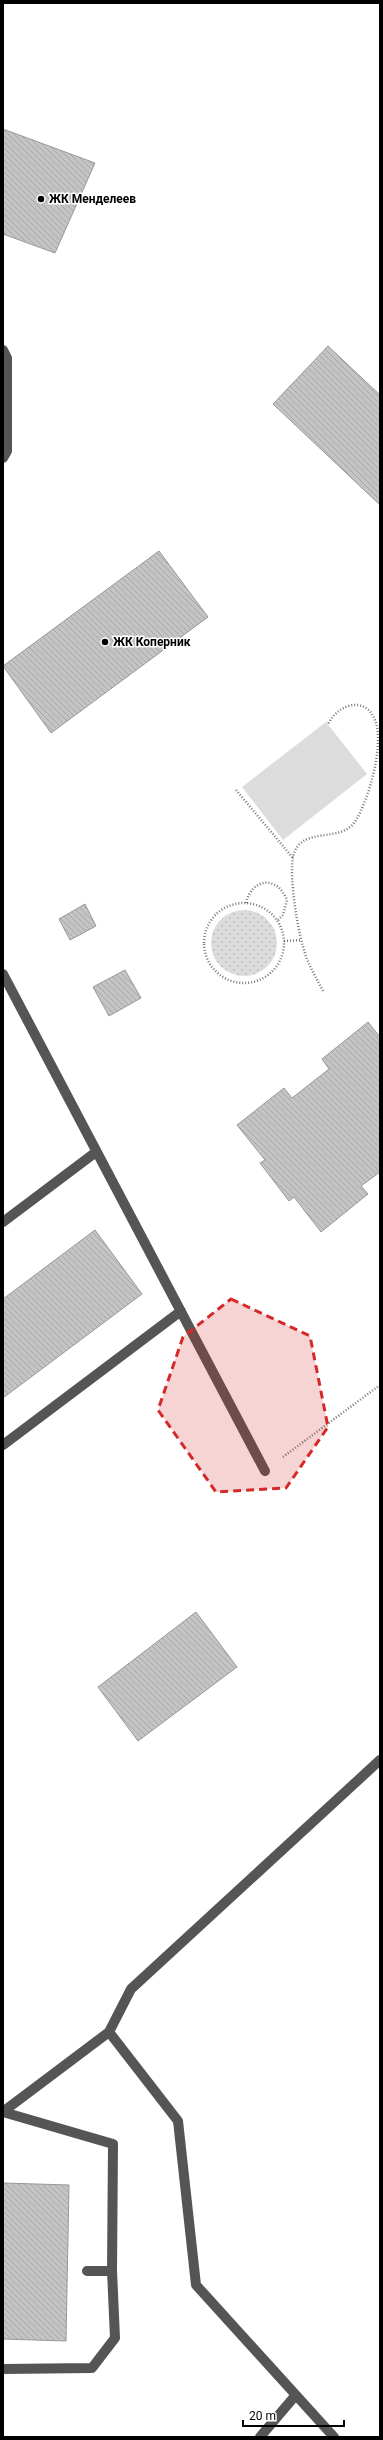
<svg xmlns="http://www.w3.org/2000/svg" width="383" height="2440" viewBox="0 0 383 2440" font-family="Roboto,sans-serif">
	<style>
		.grass { fill: #dcdcdc }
		.park { fill: url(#park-dots) }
		.building { fill: url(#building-back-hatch); stroke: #999 }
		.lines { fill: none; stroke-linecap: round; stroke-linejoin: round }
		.path { stroke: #777; stroke-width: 2.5; stroke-dasharray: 1 2; stroke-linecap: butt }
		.minor { stroke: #555; stroke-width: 10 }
		.marked { fill: #d62828; fill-opacity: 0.2; stroke: #d62828; stroke-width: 3; stroke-dasharray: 8 5; stroke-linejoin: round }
		.poi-dot { fill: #000; stroke: #fff; stroke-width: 1.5 }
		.labels { text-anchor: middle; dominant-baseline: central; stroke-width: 3; stroke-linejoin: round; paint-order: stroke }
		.poi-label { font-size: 12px; font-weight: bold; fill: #000; stroke: #fff; text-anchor: start }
	</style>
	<defs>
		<pattern id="park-dots" width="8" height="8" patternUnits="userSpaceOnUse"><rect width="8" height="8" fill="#dcdcdc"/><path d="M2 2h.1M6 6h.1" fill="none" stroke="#bbb" stroke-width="1.8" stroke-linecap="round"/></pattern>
		<pattern id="building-back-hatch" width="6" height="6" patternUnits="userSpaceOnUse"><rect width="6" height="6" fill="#c4c4c4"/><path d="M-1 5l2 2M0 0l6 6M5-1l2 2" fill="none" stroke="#a7a7a7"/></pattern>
	</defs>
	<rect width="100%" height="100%" fill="#fff"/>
	<!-- grass -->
	<path class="grass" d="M 326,722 L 367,774 L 283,840 L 242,787 Z"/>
	<!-- park -->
	<path class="park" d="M211 943a33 33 0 1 1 66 0a33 33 0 1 1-66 0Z"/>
	<!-- building -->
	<path class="building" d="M 3,129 L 95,163 L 55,253 L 3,234 Z
		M 328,346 L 380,395 L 380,505 L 273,404 Z
		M 159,551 L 208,617 L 51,733 L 3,666 Z
		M 85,904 L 96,926 L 70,940 L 59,919 Z
		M 125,970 L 141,998 L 109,1016 L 93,987 Z
		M 368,1022 L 380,1037 L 380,1172 L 361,1186 L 368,1194 L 321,1232 L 294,1197 L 289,1201 L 260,1163 L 265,1160 L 237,1125 L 284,1088 L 292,1098 L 329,1069 L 322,1059 Z
		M 95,1230 L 142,1294 L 3,1398 L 3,1299 Z
		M 196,1612 L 237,1667 L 138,1741 L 98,1687 Z
		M 3,2183 L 69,2185 L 66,2341 L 3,2339 Z"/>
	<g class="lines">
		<!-- path -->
		<path class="path" d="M 236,790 L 293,858
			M204 943a40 40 0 1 1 80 0a40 40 0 1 1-80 0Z
			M 246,903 C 252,878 277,875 287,900 L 283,915 L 277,921
			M 284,941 L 302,940
			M 323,991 C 317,979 310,968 306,956 C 298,935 289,878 293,857 C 300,824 342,845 356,820 C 369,798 382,752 377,727 C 371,696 341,700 328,724
			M 283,1457 L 380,1385"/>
		<!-- minor -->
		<path class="minor" d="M 3,350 L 7,358 L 7,451 L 3,458
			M 3,974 L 265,1471
			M 3,1222 L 96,1152
			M 3,1445 L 181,1311
			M 4,2111 L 109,2032
			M 3,2112 L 113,2144 L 112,2271 L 115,2338 L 92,2368 L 3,2369
			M 87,2271 L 112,2271
			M 260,2437 L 295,2396
			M 334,2437 L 196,2285 L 178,2121 L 109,2032 L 131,1989 L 380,1760"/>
	</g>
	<!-- marked area -->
	<path class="marked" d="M 231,1299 L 310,1336 L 328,1427 L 286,1488 L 216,1492 L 158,1410 L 183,1337 Z"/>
	<!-- markers -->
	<g class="poi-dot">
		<circle cx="41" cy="199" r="4"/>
		<circle cx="105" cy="642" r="4"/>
	</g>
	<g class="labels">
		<!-- poi labels -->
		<g class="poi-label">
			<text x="49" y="199">ЖК Менделеев</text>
			<text x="113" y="642">ЖК Коперник</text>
		</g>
	</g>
	<!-- border -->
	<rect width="383" height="2440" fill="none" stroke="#000000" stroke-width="8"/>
	<!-- scale -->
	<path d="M243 2420v6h101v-6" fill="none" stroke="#000000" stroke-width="2"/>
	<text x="249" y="2420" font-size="12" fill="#000000" stroke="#ffffff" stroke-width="3" paint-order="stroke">20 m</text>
</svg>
